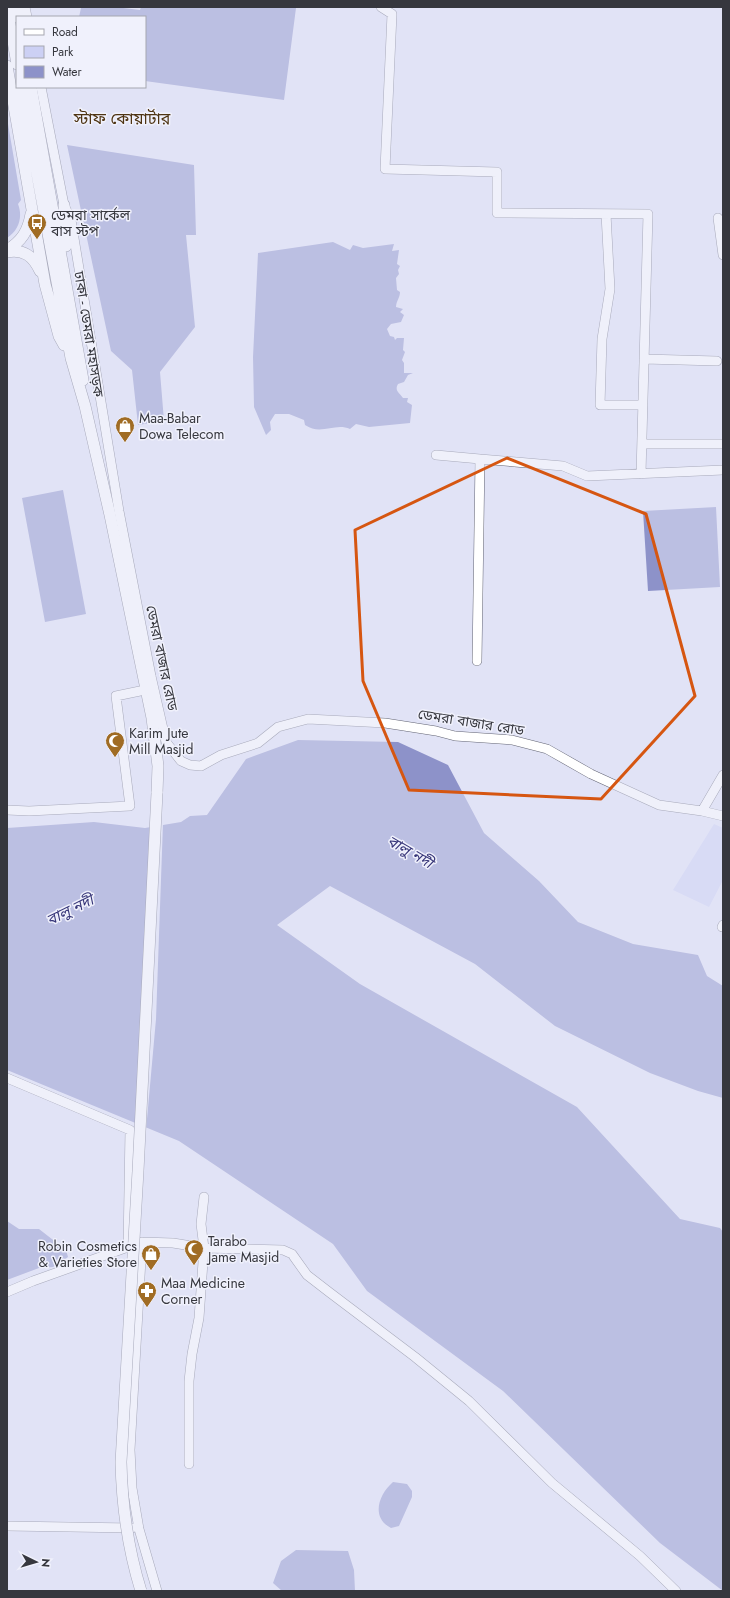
<svg xmlns="http://www.w3.org/2000/svg" width="730" height="1598" viewBox="0 0 730 1598" font-family="Jost,'Noto Sans Bengali',sans-serif">
	<style>
		.green { fill: #ccd0f4 }
		.water { fill: #8d92c9 }
		.pier { fill: #e1e3f6 }
		.lines { fill: none; stroke-linecap: round; stroke-linejoin: round }
		.minor-casing { stroke: #626474; stroke-width: 10 }
		.major-casing { stroke: #626474; stroke-width: 12 }
		.minor { stroke: #fff; stroke-width: 9 }
		.major { stroke: #fff; stroke-width: 11 }
		.major-bridge-casing { stroke: #626474; stroke-width: 12; stroke-linecap: butt }
		.major-bridge { stroke: #fff; stroke-width: 11 }
		.marked { fill: none; stroke: #d65611; stroke-width: 3; stroke-linejoin: round }
		.labels { text-anchor: middle; dominant-baseline: central; stroke-width: 3; stroke-linejoin: round; paint-order: stroke }
		.poi-label { font-size: 14px; fill: #36373e; stroke: #f0f1fc; text-anchor: start }
		.street-label { font-size: 14px; fill: #36373e; stroke: #f0f1fc }
		.water-label { font-size: 15px; font-style: italic; fill: #363578; stroke: #f0f1fc }
		.quarter-label { font-size: 16px; fill: #4e3413; stroke: #f0f1fc }
	</style>
	<rect width="100%" height="100%" fill="#e1e3f6"/>
	<!-- green -->
	<path class="green" d="M 714,824 L 723,828 L 723,880 L 709,907 L 673,890 Z"/>
	<!-- water -->
	<path class="water" d="M 78,7 L 115,7 L 140,10 L 141,7 L 296,8 L 284,100 L 145,81 L 145,17 L 79,17 L 81,8 Z
		M 7,118 L 21,200 L 18,204 C 23,217 19,230 7,238 Z
		M 67,145 L 194,165 L 196,235 L 186,235 L 195,327 L 160,372 L 164,421 L 138,425 L 132,370 L 111,351 Z
		M 333,242 L 350,250 L 353,245 L 363,248 L 394,244 L 392,251 L 399,250 L 397,264 L 400,266 L 398,270 L 399,274 L 396,278 L 397,290 L 400,292 C 400,298 396,301 396,307 L 403,309 L 400,312 L 404,315 L 401,322 L 391,324 L 387,329 L 390,336 L 394,337 L 395,340 L 397,338 L 404,338 L 403,350 L 405,352 L 402,360 L 404,363 L 404,373 L 413,373 L 408,375 L 404,382 L 398,384 C 394,391 400,393 403,398 L 408,398 L 407,402 L 412,405 L 410,423 L 369,427 L 356,424 L 350,429 C 335,422 321,436 305,425 L 304,420 L 289,414 L 275,414 L 270,422 L 271,430 L 266,435 L 254,407 L 253,357 L 258,253 Z
		M 63,490 L 86,614 L 45,622 L 22,498 Z
		M 716,507 L 720,587 L 648,591 L 643,511 Z
		M 298,740 L 398,742 L 448,765 L 484,833 L 539,881 L 578,922 L 633,944 L 698,955 L 707,976 L 723,986 L 723,1098 L 698,1091 L 650,1073 L 555,1026 L 475,964 L 330,886 L 277,925 L 360,984 L 577,1107 L 680,1219 L 720,1228 L 723,1232 L 723,1591 L 660,1543 L 503,1391 L 367,1291 L 333,1244 L 179,1141 L 7,1070 L 7,828 L 94,822 L 145,828 L 181,822 L 190,816 L 207,815 L 246,759 Z
		M 7,1221 L 19,1229 L 39,1229 L 66,1250 L 68,1257 L 53,1267 L 39,1268 L 7,1280 Z
		M 393,1482 L 407,1484 L 412,1491 L 412,1497 L 399,1526 L 391,1528 C 371,1518 378,1495 393,1482 Z
		M 296,1550 L 348,1551 L 354,1570 L 355,1591 L 282,1591 L 273,1583 L 281,1561 Z"/>
	<!-- pier -->
	<path class="pier" d="M 163,823 L 156,1019 L 146,1130 L 136,1126 L 153,825 Z"/>
	<g class="lines">
		<defs>
			<path id="minor" d="M 25,7 L 27,17
				M 381,7 L 392,14 L 385,169 L 497,172 L 497,213 L 648,214 L 641,474
				M 41,87 L 64,205 L 71,220 L 119,511 L 151,676 L 166,742 L 181,761 L 190,765 L 201,766 L 221,755 L 258,743 L 278,727 L 308,719 L 385,723 L 436,731 L 455,736 L 512,740 L 547,749 L 591,774 L 659,805 L 702,811 L 723,816
				M 606,214 L 610,289 L 602,339 L 600,405 L 643,405
				M 718,218 L 723,255
				M 644,359 L 717,361
				M 642,444 L 723,444
				M 436,455 L 480,459
				M 477,661 L 480,459 L 563,466 L 587,476 L 723,470
				M 7,810 L 29,811 L 130,806 L 116,696 L 140,691
				M 702,811 L 723,775
				M 722,927 L 723,925
				M 7,1078 L 130,1130 L 128,1248
				M 142,1242 L 130,1450 L 132,1488 L 139,1529 L 157,1591
				M 7,1292 L 33,1281 L 142,1242 L 173,1243 L 204,1248 L 283,1250 L 292,1254 L 307,1275 L 329,1292 L 415,1357 L 469,1401 L 552,1483 L 640,1556 L 676,1591
				M 189,1464 L 189,1381 L 192,1354 L 199,1318 L 204,1248 L 201,1224 L 204,1197
				M 7,1526 L 132,1528"/>
			<path id="major" d="M 7,7 L 17,64
				M 17,7 L 18,17
				M 7,66 L 45,284 L 59,336 L 64,345
				M 21,87 L 71,358 L 85,406 L 110,515 L 152,718 L 158,766 L 157,793
				M 31,87 L 83,380
				M 64,205 L 66,246
				M 7,250 C 22,241 28,231 31,214
				M 7,252 C 24,249 33,256 40,271"/>
		</defs>
		<!-- minor casing -->
		<use href="#minor" class="minor-casing"/>
		<!-- major casing -->
		<use href="#major" class="major-casing"/>
		<!-- minor -->
		<use href="#minor" class="minor"/>
		<!-- major -->
		<use href="#major" class="major"/>
		<defs>
			<path id="major-bridge" d="M 141,1591 C 128,1549 122,1506 121,1462 L 138,1171 L 157,793"/>
		</defs>
		<!-- major-bridge casing -->
		<use href="#major-bridge" class="major-bridge-casing"/>
		<!-- major-bridge -->
		<use href="#major-bridge" class="major-bridge"/>
	</g>
	<!-- marked area -->
	<path d="M0 0H730V1598H0ZM 507,458 L 646,514 L 695,696 L 601,799 L 409,790 L 363,681 L 355,530 Z" fill="#e1e3f6" fill-opacity=".55" fill-rule="evenodd"/>
	<path class="marked" d="M 507,458 L 646,514 L 695,696 L 601,799 L 409,790 L 363,681 L 355,530 Z"/>
	<!-- icons -->
	<defs>
		<symbol id="bus-pin" viewBox="-11 -11 22 30"><path d="M0 17L-7.5 6A9.5 9.5 0 1 1 7.5 6Z" fill="#a06c24" stroke="#f0f1fc"/><path d="M-5-6H5V4H4V6H2V4H-2V6H-4V4H-5ZM-3.5-4V0h7V-4ZM-3.5 1.2v1.5H-2V1.2ZM2 1.2v1.5H3.5V1.2Z" fill="#fff"/></symbol>
		<symbol id="shop-pin" viewBox="-11 -11 22 30"><path d="M0 17L-7.5 6A9.5 9.5 0 1 1 7.5 6Z" fill="#a06c24" stroke="#f0f1fc"/><path d="M-5-2.5h2.3a2.7 3.5 0 0 1 5.4 0H5L5.5 6h-11ZM-1.5-2.5h3a1.5 2.3 0 0 0-3 0Z" fill="#fff"/></symbol>
		<symbol id="mosque-pin" viewBox="-11 -11 22 30"><path d="M0 17L-7.5 6A9.5 9.5 0 1 1 7.5 6Z" fill="#a06c24" stroke="#f0f1fc"/><path d="M3.5-4.9A6 6 0 1 0 3.5 4.9A5 5 0 1 1 3.5-4.9Z" fill="#fff"/></symbol>
		<symbol id="pharmacy-pin" viewBox="-11 -11 22 30"><path d="M0 17L-7.5 6A9.5 9.5 0 1 1 7.5 6Z" fill="#a06c24" stroke="#f0f1fc"/><path d="M-2-6h4v4h4v4h-4v4h-4v-4h-4v-4h4Z" fill="#fff"/></symbol>
	</defs>
	<g fill-rule="evenodd">
		<use href="#bus-pin" x="26" y="212" width="22" height="30"/>
		<use href="#shop-pin" x="114" y="415" width="22" height="30"/>
		<use href="#mosque-pin" x="104" y="730" width="22" height="30"/>
		<use href="#mosque-pin" x="183" y="1238" width="22" height="30"/>
		<use href="#shop-pin" x="140" y="1243" width="22" height="30"/>
		<use href="#pharmacy-pin" x="136" y="1280" width="22" height="30"/>
	</g>
	<g class="labels">
		<!-- poi labels -->
		<g class="poi-label">
			<text x="51" y="215">ডেমরা সার্কেল<tspan x="51" dy="16">বাস স্টপ</tspan></text>
			<text x="139" y="418">Maa-Babar<tspan x="139" dy="16">Dowa Telecom</tspan></text>
			<text x="129" y="733">Karim Jute<tspan x="129" dy="16">Mill Masjid</tspan></text>
			<text x="208" y="1241">Tarabo<tspan x="208" dy="16">Jame Masjid</tspan></text>
			<text x="137" y="1246" text-anchor="end">Robin Cosmetics<tspan x="137" dy="16">&amp; Varieties Store</tspan></text>
			<text x="161" y="1283">Maa Medicine<tspan x="161" dy="16">Corner</tspan></text>
		</g>
		<!-- street labels -->
		<g class="street-label">
			<text transform="translate(89 334) rotate(81)">ঢাকা - ডেমরা মহাসড়ক</text>
			<text transform="translate(162 658) rotate(78)">ডেমরা বাজার রোড</text>
			<text transform="translate(471 722) rotate(9)">ডেমরা বাজার রোড</text>
		</g>
		<!-- water labels -->
		<g class="water-label">
			<text transform="translate(410 852) rotate(30)">বালু নদী</text>
			<text transform="translate(70 910) rotate(-26)">বালু নদী</text>
		</g>
		<!-- quarter labels -->
		<g class="quarter-label">
			<text x="122" y="118">স্টাফ কোয়ার্টার</text>
		</g>
	</g>
	<!-- border -->
	<rect width="730" height="1598" fill="none" stroke="#36373e" stroke-width="16"/>
	<!-- legend -->
	<rect x="16" y="16" width="130" height="72" fill="#f0f1fc" stroke="#a6a7b0"/>
	<rect x="24" y="29" width="20" height="6" fill="#ffffff" stroke="#a6a7b0"/>
	<text x="52" y="36" font-size="12" fill="#36373e">Road</text>
	<rect x="24" y="46" width="20" height="12" fill="#ccd0f4" stroke="#a6a7b0"/>
	<text x="52" y="56" font-size="12" fill="#36373e">Park</text>
	<rect x="24" y="66" width="20" height="12" fill="#8d92c9" stroke="#a6a7b0"/>
	<text x="52" y="76" font-size="12" fill="#36373e">Water</text>
	<!-- north arrow -->
	<g transform="translate(36 1562) rotate(95)" stroke="#f0f1fc" stroke-width="3" paint-order="stroke">
	<path d="M0-3L7 15L0 10L-7 15Z" fill="#36373e"/>
	<text y="-6" font-size="11" font-weight="bold" text-anchor="middle" fill="#36373e">N</text>
	</g>
</svg>
